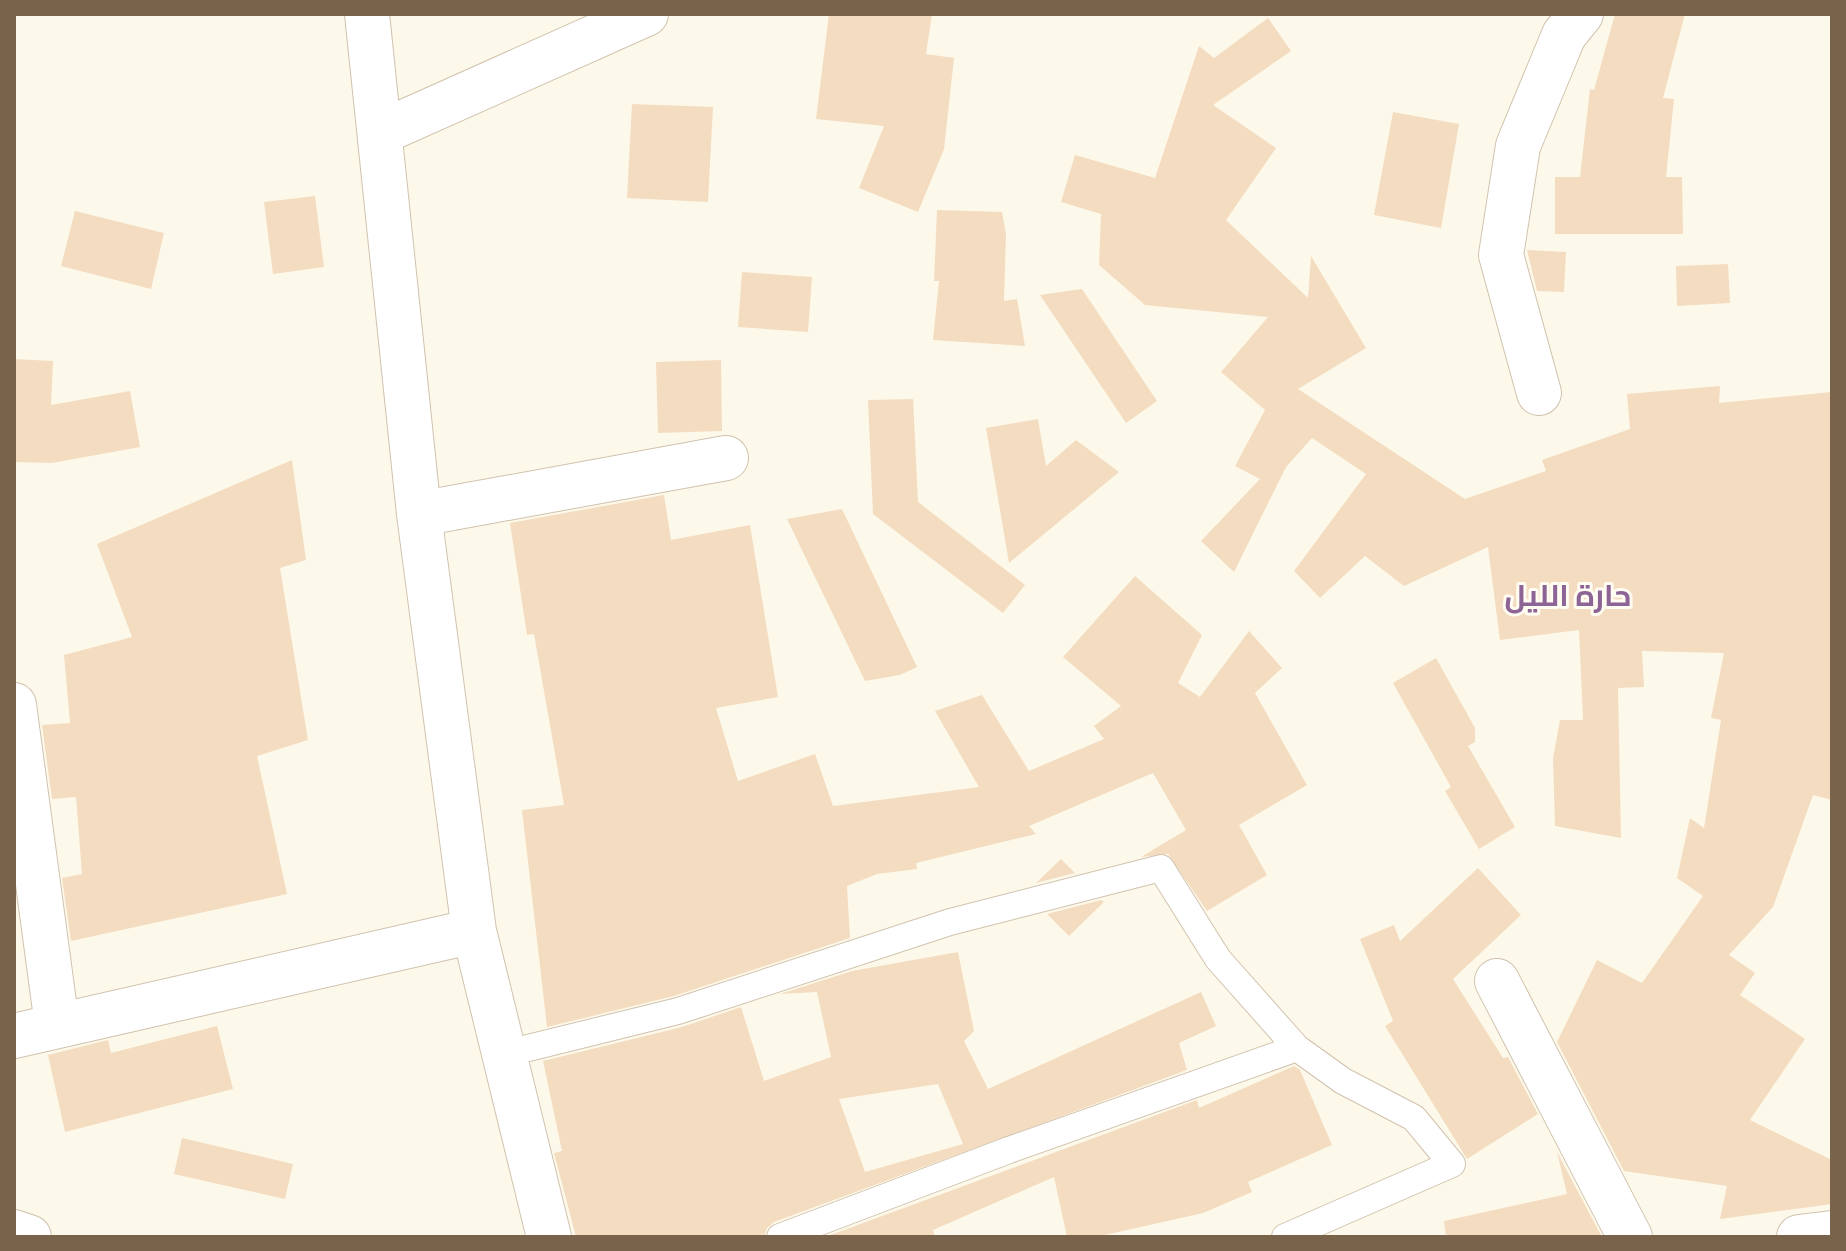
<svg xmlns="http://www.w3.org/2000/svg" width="1846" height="1251" viewBox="0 0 1846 1251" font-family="'Archivo Narrow',Cairo,sans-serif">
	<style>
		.building { fill: #f4dcc0; fill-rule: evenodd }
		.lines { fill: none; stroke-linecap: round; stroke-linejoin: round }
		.lane-casing { stroke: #d1c2ae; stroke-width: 28 }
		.street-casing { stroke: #d1c2ae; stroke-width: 46 }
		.lane { stroke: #fff; stroke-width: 26 }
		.street { stroke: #fff; stroke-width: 44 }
		.labels { text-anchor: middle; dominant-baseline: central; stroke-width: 6; stroke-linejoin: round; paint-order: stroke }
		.neighbourhood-label { font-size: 30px; font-weight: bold; fill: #8c6496; stroke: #fffcf2 }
	</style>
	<rect width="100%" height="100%" fill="#fdf9ea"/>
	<!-- building -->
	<path class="building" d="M 829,14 L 932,14 L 926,54 L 954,58 L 944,149 L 918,212 L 859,188 L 884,126 L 816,119 Z
		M 1615,14 L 1685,14 L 1663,98 L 1674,99 L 1666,177 L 1682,177 L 1683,234 L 1555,234 L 1555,177 L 1580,177 L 1590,89 L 1594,90 Z
		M 1268,18 L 1291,51 L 1213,105 L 1276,148 L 1226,220 L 1308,298 L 1311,256 L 1366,348 L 1298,389 L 1465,499 L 1546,471 L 1542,460 L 1630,429 L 1627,394 L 1720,386 L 1719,403 L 1832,392 L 1832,800 L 1813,795 L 1773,907 L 1729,955 L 1755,973 L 1740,995 L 1805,1039 L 1750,1120 L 1832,1160 L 1832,1204 L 1720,1219 L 1727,1186 L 1624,1171 L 1557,1042 L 1597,960 L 1642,983 L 1703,896 L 1677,878 L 1690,818 L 1704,828 L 1721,720 L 1711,718 L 1724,653 L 1642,651 L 1644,687 L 1618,688 L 1621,838 L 1555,826 L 1553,758 L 1560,720 L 1583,720 L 1579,630 L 1500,640 L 1488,547 L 1404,586 L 1365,556 L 1320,598 L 1294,571 L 1366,474 L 1312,438 L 1286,467 L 1234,572 L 1201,541 L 1260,479 L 1235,466 L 1265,410 L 1221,372 L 1268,317 L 1145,305 L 1099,265 L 1101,214 L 1061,202 L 1075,155 L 1155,178 L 1199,46 L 1214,58 Z
		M 632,104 L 713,107 L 708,202 L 627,198 Z
		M 1393,112 L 1459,124 L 1441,228 L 1374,215 Z
		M 315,196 L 324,267 L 273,274 L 264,202 Z
		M 937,210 L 1002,212 L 1006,234 L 1004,301 L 1017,299 L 1025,346 L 933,340 L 939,281 L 934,281 Z
		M 75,211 L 164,233 L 151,289 L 61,266 Z
		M 1527,250 L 1566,252 L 1564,292 L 1537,291 Z
		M 1728,264 L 1730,303 L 1677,306 L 1676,266 Z
		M 742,272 L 812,277 L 808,332 L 738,327 Z
		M 1082,289 L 1157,401 L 1126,423 L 1040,295 Z
		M 14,359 L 53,361 L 51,405 L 130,391 L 140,447 L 52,463 L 14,462 Z
		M 721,360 L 722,431 L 658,433 L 656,362 Z
		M 913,399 L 918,502 L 1025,585 L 1003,613 L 873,514 L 868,400 Z
		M 1038,419 L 1046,466 L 1076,440 L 1119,472 L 1009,563 L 986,428 Z
		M 292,460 L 306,560 L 280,568 L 308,740 L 257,756 L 287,894 L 71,941 L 62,878 L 82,874 L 76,797 L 52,799 L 42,725 L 70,723 L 64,655 L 132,637 L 97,544 Z
		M 664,495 L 671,540 L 750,525 L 778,697 L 716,708 L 738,781 L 815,754 L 833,806 L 979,787 L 935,711 L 982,695 L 1029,771 L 1104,739 L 1094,726 L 1121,706 L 1063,657 L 1135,576 L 1202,635 L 1178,683 L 1200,697 L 1249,631 L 1282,668 L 1255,693 L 1307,785 L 1239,825 L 1267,875 L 1207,911 L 1168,854 L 1141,857 L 1186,830 L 1153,773 L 1029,826 L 1036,834 L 916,863 L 917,869 L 877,874 L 847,886 L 850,938 L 674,996 L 547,1027 L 522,810 L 564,805 L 534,634 L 527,635 L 510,523 Z
		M 842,509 L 917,667 L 900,675 L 865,681 L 787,519 Z
		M 1436,658 L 1475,728 L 1475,742 L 1468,746 L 1515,827 L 1479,849 L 1445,791 L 1451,787 L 1393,683 Z
		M 1061,859 L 1075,873 L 1036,883 Z
		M 1478,868 L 1521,915 L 1453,979 L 1503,1058 L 1508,1057 L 1538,1114 L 1467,1159 L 1385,1026 L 1393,1021 L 1360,939 L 1394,925 L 1400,941 Z
		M 1101,900 L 1104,902 L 1069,936 L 1047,914 Z
		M 958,952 L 974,1031 L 964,1041 L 988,1089 L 1201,992 L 1216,1026 L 1179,1043 L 1187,1070 L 774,1222 L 767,1228 L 764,1237 L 576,1237 L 554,1153 L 562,1151 L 543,1061 L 682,1027 L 741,1007 L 764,1081 L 831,1057 L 817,992 L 780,994 L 852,971 ZM 938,1084 L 963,1144 L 865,1172 L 839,1099 Z
		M 217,1026 L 233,1089 L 65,1132 L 48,1055 L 108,1040 L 111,1053 Z
		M 1294,1066 L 1300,1070 L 1332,1145 L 1248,1182 L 1252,1192 L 1203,1213 L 1096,1237 L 1067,1237 L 1054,1177 L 933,1230 L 935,1237 L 825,1237 L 1197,1100 L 1199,1108 Z
		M 182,1138 L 293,1164 L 285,1199 L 174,1174 Z
		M 1557,1152 L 1602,1237 L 1446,1237 L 1444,1221 L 1567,1194 Z"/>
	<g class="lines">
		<defs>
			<path id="lane" d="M 504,1054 L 678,1011 L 950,922 L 1161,868 L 1218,959 L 1297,1048 L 1009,1150 L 780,1237
				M 1285,1237 L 1452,1164 L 1414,1118 L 1343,1081 L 1297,1048"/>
			<path id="street" d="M 367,14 L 419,514 L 474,931 L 549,1237
				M 382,132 L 646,14
				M 1539,393 L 1501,255 L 1518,146 L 1564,35 L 1581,14
				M 419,514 L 726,458
				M 14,705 L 57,1025
				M 1497,981 L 1630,1237
				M 14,1036 L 474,931
				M 14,1232 L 29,1237
				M 1799,1237 L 1832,1233"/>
		</defs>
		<!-- lane casing -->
		<use href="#lane" class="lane-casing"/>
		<!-- street casing -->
		<use href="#street" class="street-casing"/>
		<!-- lane -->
		<use href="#lane" class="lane"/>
		<!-- street -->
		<use href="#street" class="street"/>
	</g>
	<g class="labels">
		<!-- neighbourhood labels -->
		<g class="neighbourhood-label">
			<text x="1568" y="595">حارة الليل</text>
		</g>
	</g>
	<!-- border -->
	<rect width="1846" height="1251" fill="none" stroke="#7a634b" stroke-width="32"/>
</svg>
